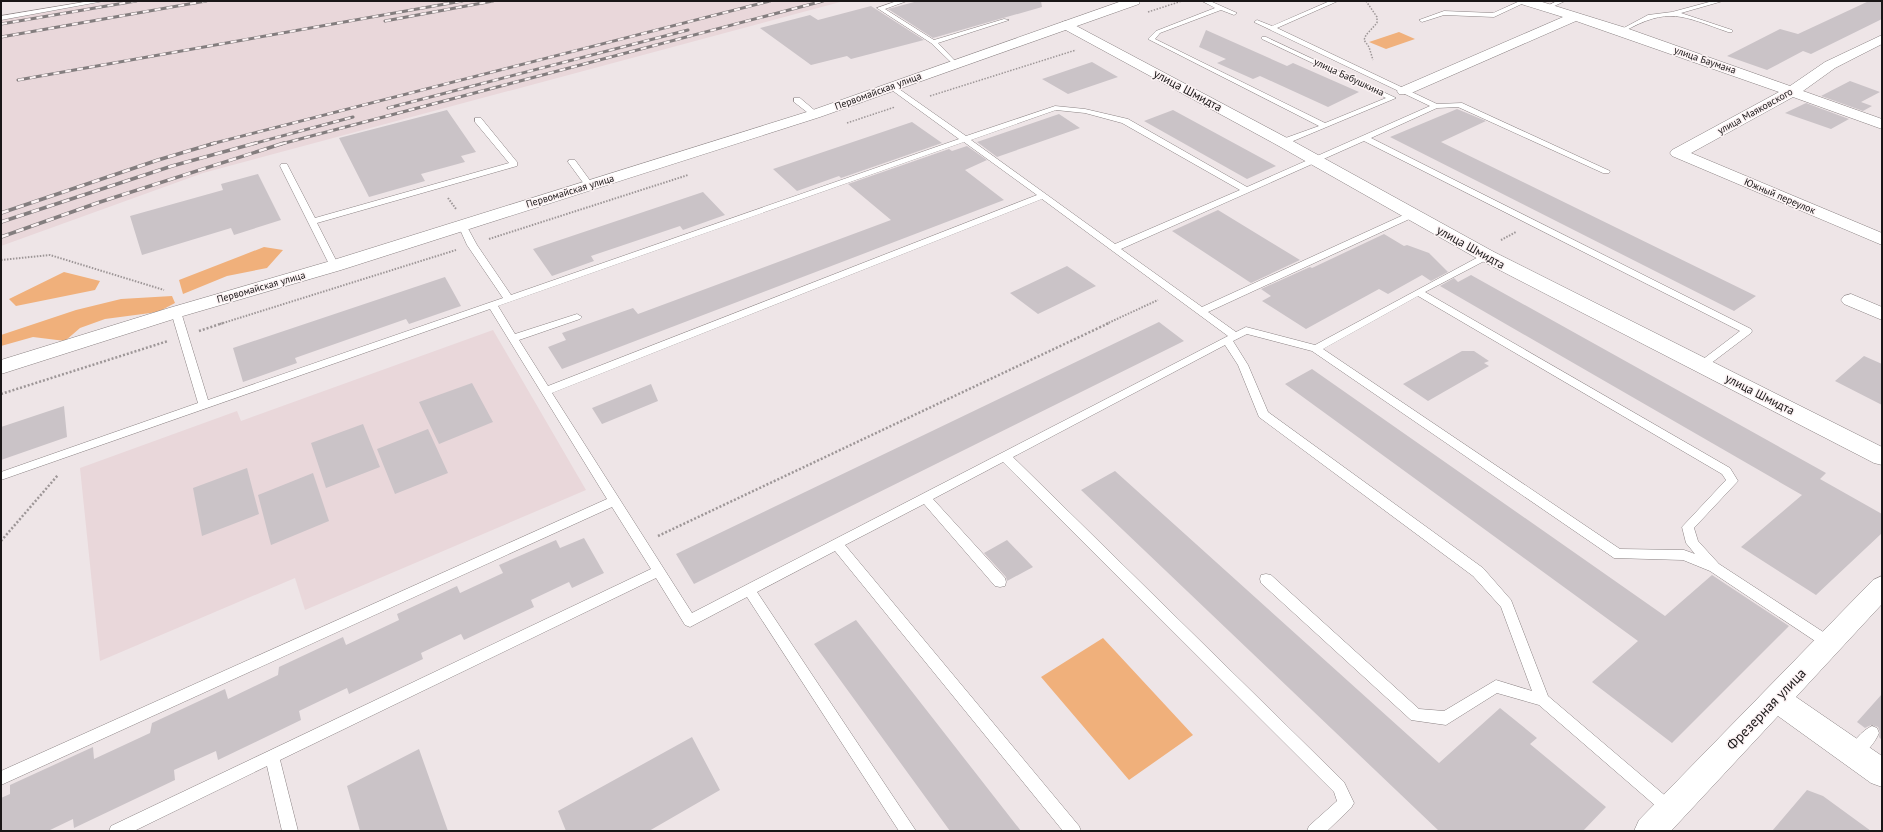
<svg xmlns="http://www.w3.org/2000/svg" width="1883" height="832" viewBox="0 0 1883 832" font-family="'PT Sans',sans-serif">
	<style>
		.built { fill: #e9d7da }
		.green { fill: #f0b07b }
		.building { fill: #cac3c7 }
		.lines { fill: none; stroke-linecap: round; stroke-linejoin: round }
		.lane-casing { stroke: #8b8384; stroke-width: 1 }
		.street-casing { stroke: #8b8384; stroke-width: 1 }
		.secondary-casing { stroke: #8b8384; stroke-width: 1 }
		.path-far2 { stroke: #9d9697; stroke-width: 1.5; stroke-dasharray: 1.5 1.5; stroke-linecap: butt }
		.path-far1 { stroke: #9d9697; stroke-width: 2; stroke-dasharray: 1.5 1.5; stroke-linecap: butt }
		.path { stroke: #9d9697; stroke-width: 2.5; stroke-dasharray: 2 2; stroke-linecap: butt }
		.lane { fill: #fff; fill-rule: evenodd }
		.street { fill: #fff; fill-rule: evenodd }
		.secondary { fill: #fff; fill-rule: evenodd }
		.rail-far1-casing { stroke: #837d7e; stroke-width: 3 }
		.rail-casing { stroke: #837d7e; stroke-width: 3.5 }
		.rail-far1 { stroke: #fcf3f4; stroke-width: 2; stroke-dasharray: 6; stroke-linecap: butt }
		.rail { stroke: #fcf3f4; stroke-width: 2.5; stroke-dasharray: 8; stroke-linecap: butt }
		.labels { text-anchor: middle; dominant-baseline: central; stroke-width: 3; stroke-linejoin: round; paint-order: stroke }
		.far-street-label { font-size: 10px; fill: #191617; stroke: #fcf3f4 }
		.street-label { font-size: 12px; fill: #191617; stroke: #fcf3f4 }
		.near-street-label { font-size: 14px; fill: #191617; stroke: #fcf3f4 }
	</style>
	<rect width="100%" height="100%" fill="#eee5e7"/>
	<!-- built -->
	<path class="built" d="M 110,1 L 844,1 L 203,173 L 1,246 L 1,20 Z
		M 493,330 L 586,490 L 305,610 L 295,578 L 100,661 L 80,468 L 237,411 L 241,421 Z"/>
	<!-- green -->
	<path class="green" d="M 1399,32 L 1415,39 L 1386,49 L 1369,42 Z
		M 264,247 L 283,250 L 267,268 L 227,276 L 183,294 L 179,280 Z
		M 64,272 L 100,281 L 95,290 L 16,306 L 9,299 Z
		M 172,296 L 175,303 L 158,312 L 105,319 L 80,328 L 65,341 L 33,337 L 1,346 L 1,335 L 76,310 L 121,299 Z
		M 1103,638 L 1193,735 L 1129,780 L 1041,677 Z"/>
	<!-- building -->
	<path class="building" d="M 918,1 L 1041,1 L 1042,7 L 933,38 L 888,9 Z
		M 1869,1 L 1882,1 L 1882,19 L 1811,54 L 1803,51 L 1767,70 L 1727,56 L 1780,29 L 1798,34 Z
		M 871,6 L 924,40 L 851,59 L 847,56 L 811,65 L 760,28 L 810,15 L 818,20 Z
		M 1206,30 L 1287,66 L 1293,63 L 1359,92 L 1328,107 L 1260,76 L 1253,79 L 1217,63 L 1226,59 L 1199,47 Z
		M 1092,62 L 1118,77 L 1068,94 L 1042,79 Z
		M 1850,81 L 1880,92 L 1861,102 L 1872,106 L 1863,111 L 1821,96 Z
		M 1806,103 L 1849,119 L 1831,129 L 1785,113 Z
		M 1457,109 L 1486,121 L 1441,142 L 1756,296 L 1734,311 L 1390,137 Z
		M 447,110 L 476,152 L 461,156 L 465,162 L 421,174 L 425,181 L 369,197 L 339,138 Z
		M 1173,110 L 1276,166 L 1247,179 L 1144,121 Z
		M 1059,114 L 1080,128 L 997,157 L 977,142 Z
		M 912,122 L 942,143 L 841,178 L 839,176 L 797,191 L 773,169 Z
		M 967,146 L 987,160 L 965,170 L 1004,200 L 562,369 L 548,347 L 566,340 L 562,333 L 633,308 L 638,314 L 891,220 L 848,184 L 949,149 L 952,151 Z
		M 258,174 L 281,220 L 234,235 L 231,228 L 142,255 L 130,216 L 223,190 L 221,184 Z
		M 703,192 L 725,215 L 683,230 L 680,226 L 591,256 L 594,261 L 552,276 L 533,249 Z
		M 1218,210 L 1300,260 L 1251,283 L 1172,231 Z
		M 1384,234 L 1404,246 L 1407,245 L 1429,253 L 1448,272 L 1431,281 L 1422,275 L 1388,294 L 1379,289 L 1306,329 L 1262,301 L 1271,296 L 1261,289 L 1310,267 L 1312,268 Z
		M 1067,266 L 1096,286 L 1038,314 L 1010,293 Z
		M 1471,275 L 1826,473 L 1820,479 L 1882,514 L 1882,533 L 1816,595 L 1741,547 L 1802,495 L 1440,286 L 1454,278 L 1458,282 Z
		M 445,277 L 461,306 L 409,324 L 406,319 L 295,358 L 297,363 L 243,382 L 233,348 Z
		M 1159,322 L 1184,341 L 694,584 L 676,554 Z
		M 1462,351 L 1474,351 L 1489,361 L 1484,363 L 1489,366 L 1428,401 L 1403,384 Z
		M 1864,356 L 1882,364 L 1882,405 L 1835,381 Z
		M 1312,369 L 1665,616 L 1712,575 L 1789,626 L 1672,743 L 1592,682 L 1638,641 L 1285,384 Z
		M 472,383 L 493,422 L 439,444 L 419,402 Z
		M 651,384 L 658,401 L 602,424 L 592,408 Z
		M 64,406 L 67,437 L 1,460 L 1,427 Z
		M 363,424 L 380,467 L 326,488 L 311,443 Z
		M 428,429 L 448,473 L 395,494 L 377,449 Z
		M 247,468 L 259,514 L 202,536 L 193,488 Z
		M 1115,471 L 1439,763 L 1500,708 L 1537,738 L 1530,744 L 1606,807 L 1583,831 L 1439,831 L 1081,490 Z
		M 313,473 L 329,521 L 271,545 L 258,495 Z
		M 584,538 L 604,573 L 572,588 L 569,582 L 531,600 L 534,607 L 464,640 L 461,634 L 421,653 L 423,659 L 349,694 L 347,688 L 299,711 L 301,720 L 218,760 L 216,751 L 174,770 L 175,780 L 74,828 L 73,819 L 48,831 L 1,831 L 1,798 L 10,794 L 10,785 L 93,747 L 94,759 L 150,733 L 152,723 L 225,689 L 228,699 L 278,675 L 279,667 L 343,637 L 346,645 L 399,620 L 397,614 L 457,586 L 460,593 L 503,573 L 499,565 L 556,540 L 560,548 Z
		M 1007,540 L 1033,567 L 1007,581 L 1006,577 L 984,553 Z
		M 856,620 L 1021,831 L 950,831 L 814,644 Z
		M 1882,694 L 1882,740 L 1879,737 L 1880,732 L 1878,727 L 1871,725 L 1865,728 L 1857,722 Z
		M 692,737 L 720,790 L 649,831 L 566,831 L 558,811 Z
		M 419,749 L 448,831 L 360,831 L 347,786 Z
		M 1807,790 L 1823,796 L 1871,831 L 1772,831 Z"/>
	<g class="lines">
		<defs>
			<path id="lane" d="M 90,1 L 104,1 L 1,20 L 1,16 Z
				M 897,1 L 907,1 L 885,9 L 934,40 L 1004,19 L 1009,20 L 938,43 L 957,63 L 959,64 L 955,66 L 931,43 L 877,8 Z
				M 1202,1 L 1210,1 L 1237,13 L 1234,15 L 1221,10 L 1160,33 L 1155,39 L 1325,123 L 1386,98 L 1262,39 L 1262,37 L 1266,37 L 1396,98 L 1286,144 L 1280,144 L 1280,140 L 1319,126 L 1148,39 L 1156,31 L 1215,8 Z
				M 1330,1 L 1338,1 L 1277,28 L 1437,104 L 1462,103 L 1610,171 L 1609,173 L 1603,173 L 1458,107 L 1437,108 L 1371,138 L 1751,329 L 1752,331 L 1751,333 L 1706,367 L 1698,367 L 1697,365 L 1698,363 L 1740,331 L 1364,141 L 1121,249 L 1202,307 L 1410,212 L 1416,212 L 1416,216 L 1208,312 L 1236,332 L 1246,327 L 1315,345 L 1484,254 L 1490,254 L 1490,258 L 1425,292 L 1730,468 L 1738,481 L 1694,528 L 1698,541 L 1719,564 L 1834,639 L 1836,643 L 1834,647 L 1829,649 L 1824,647 L 1710,571 L 1683,560 L 1614,558 L 1312,351 L 1247,334 L 1233,341 L 1248,365 L 1268,412 L 1483,568 L 1511,600 L 1548,696 L 1675,804 L 1678,809 L 1675,814 L 1670,816 L 1665,814 L 1539,705 L 1497,693 L 1446,725 L 1411,720 L 1261,583 L 1260,579 L 1261,575 L 1266,574 L 1271,575 L 1419,709 L 1444,711 L 1496,680 L 1532,691 L 1501,607 L 1473,576 L 1259,417 L 1238,365 L 1225,345 L 1013,457 L 1344,782 L 1354,803 L 1351,808 L 1327,831 L 1307,831 L 1309,826 L 1337,801 L 1334,792 L 1003,462 L 933,499 L 1005,578 L 1006,582 L 1005,586 L 1000,587 L 995,586 L 924,504 L 845,545 L 1079,826 L 1081,831 L 1063,831 L 835,551 L 757,592 L 916,831 L 899,831 L 747,597 L 690,627 L 685,625 L 656,578 L 280,760 L 298,831 L 282,831 L 267,766 L 134,831 L 109,831 L 111,826 L 651,569 L 612,507 L 1,785 L 1,771 L 607,499 L 490,309 L 1,480 L 1,472 L 198,403 L 171,312 L 173,310 L 176,309 L 181,312 L 208,400 L 503,298 L 467,245 L 458,225 L 459,223 L 465,223 L 477,245 L 511,295 L 959,139 L 889,88 L 889,84 L 892,84 L 966,136 L 1055,106 L 1085,109 L 1128,119 L 1247,187 L 1430,106 L 1254,22 L 1257,20 L 1272,26 ZM 1056,110 L 1085,113 L 1122,123 L 1240,190 L 1115,244 L 971,140 ZM 964,142 L 1037,195 L 548,386 L 519,340 L 580,319 L 582,317 L 577,314 L 515,334 L 498,306 ZM 1042,199 L 1228,336 L 692,613 L 552,393 ZM 1418,296 L 1722,474 L 1726,480 L 1682,527 L 1686,543 L 1695,554 L 1684,550 L 1620,549 L 1323,349 Z
				M 1520,1 L 1528,1 L 1494,17 L 1444,15 L 1422,22 L 1419,20 L 1444,11 L 1493,13 Z
				M 1557,1 L 1565,1 L 1548,9 L 1543,8 Z
				M 1713,1 L 1723,1 L 1681,13 L 1732,30 L 1732,32 L 1728,32 C 1682,16 1669,6 1623,32 L 1618,31 L 1648,15 L 1672,12 Z
				M 794,98 L 800,98 L 819,114 L 812,116 L 794,102 Z
				M 475,118 L 481,118 L 517,162 L 517,166 L 317,223 L 339,266 L 337,268 L 331,268 L 280,166 L 281,164 L 287,164 L 288,166 L 315,218 L 509,163 L 475,122 Z
				M 569,160 L 575,160 L 594,186 L 593,188 L 587,188 L 568,162 Z
				M 1872,726 L 1877,728 L 1879,733 C 1875,743 1864,756 1854,760 L 1849,758 L 1847,753 C 1851,744 1862,730 1872,726 Z"/>
			<path id="street" d="M 1520,1 L 1539,1 L 1626,28 L 1790,86 L 1825,62 L 1882,35 L 1882,44 L 1835,68 L 1803,91 L 1882,119 L 1882,129 L 1793,97 L 1691,153 L 1882,233 L 1882,245 L 1672,156 L 1670,153 L 1672,150 L 1779,92 L 1576,21 L 1409,94 L 1399,94 L 1397,91 L 1399,88 L 1563,17 L 1521,4 Z
				M 1067,21 L 1289,139 L 1494,252 L 1882,447 L 1882,465 L 1874,463 L 1480,260 L 1277,145 L 1062,28 L 1060,25 L 1062,22 Z
				M 1851,294 L 1882,307 L 1882,320 L 1844,304 L 1841,300 L 1844,296 Z
				M 1882,576 L 1882,604 L 1796,697 L 1882,756 L 1882,787 L 1871,783 L 1778,716 L 1671,831 L 1634,831 L 1639,820 L 1873,580 Z"/>
			<path id="secondary" d="M 1122,1 L 1140,1 L 1139,4 L 820,117 L 341,270 L 183,316 L 1,374 L 1,360 L 169,308 L 327,262 L 810,111 Z"/>
		</defs>
		<!-- lane casing -->
		<use href="#lane" class="lane-casing"/>
		<!-- street casing -->
		<use href="#street" class="street-casing"/>
		<!-- secondary casing -->
		<use href="#secondary" class="secondary-casing"/>
		<!-- path-far2 -->
		<path class="path-far2" d="M 1366,1 L 1377,17 L 1377,23 L 1366,35 L 1364,40 L 1369,47 L 1373,60
			M 1148,12 L 1182,1
			M 930,96 L 1076,50
			M 847,123 L 895,107"/>
		<!-- path-far1 -->
		<path class="path-far1" d="M 448,198 L 456,209
			M 489,239 L 688,175
			M 1501,240 L 1516,232
			M 1,260 L 50,255 L 164,290
			M 220,324 L 456,250
			M 1106,324 L 1158,300"/>
		<!-- path -->
		<path class="path" d="M 199,331 L 223,323
			M 1,394 L 168,341
			M 658,536 L 1109,323
			M 1,541 L 58,475"/>
		<!-- lane -->
		<use href="#lane" class="lane"/>
		<!-- street -->
		<use href="#street" class="street"/>
		<!-- secondary -->
		<use href="#secondary" class="secondary"/>
		<defs>
			<path id="rail-far1" d="M 385,21 L 493,1
				M 1,24 L 136,1
				M 1,37 L 206,1
				M 18,80 L 462,1
				M 388,108 L 688,30
				M 211,144 L 770,1
				M 252,144 L 353,117
				M 281,144 L 823,1"/>
			<path id="rail" d="M 1,213 L 158,160 L 215,143
				M 1,222 L 172,166 L 256,143
				M 1,237 L 100,202 L 284,143"/>
		</defs>
		<!-- rail-far1 casing -->
		<use href="#rail-far1" class="rail-far1-casing"/>
		<!-- rail casing -->
		<use href="#rail" class="rail-casing"/>
		<!-- rail-far1 -->
		<use href="#rail-far1" class="rail-far1"/>
		<!-- rail -->
		<use href="#rail" class="rail"/>
	</g>
	<g class="labels">
		<!-- far-street labels -->
		<g class="far-street-label">
			<text transform="translate(1705 60) rotate(19)">улица Баумана</text>
			<text transform="translate(1349 77) rotate(25)">улица Бабушкина</text>
			<text transform="translate(878 91) rotate(-20)">Первомайская улица</text>
			<text transform="translate(1755 111) rotate(-29)">улица Маяковского</text>
			<text transform="translate(570 191) rotate(-17)">Первомайская улица</text>
			<text transform="translate(1780 196) rotate(23)">Южный переулок</text>
			<text transform="translate(261 287) rotate(-16)">Первомайская улица</text>
		</g>
		<!-- street labels -->
		<g class="street-label">
			<text transform="translate(1188 90) rotate(28)">улица Шмидта</text>
			<text transform="translate(1471 247) rotate(29)">улица Шмидта</text>
			<text transform="translate(1760 394) rotate(27)">улица Шмидта</text>
		</g>
		<!-- near-street labels -->
		<g class="near-street-label">
			<text transform="translate(1766 709) rotate(-46)">Фрезерная улица</text>
		</g>
	</g>
	<!-- border -->
	<rect width="1883" height="832" fill="none" stroke="#191617" stroke-width="4"/>
</svg>
